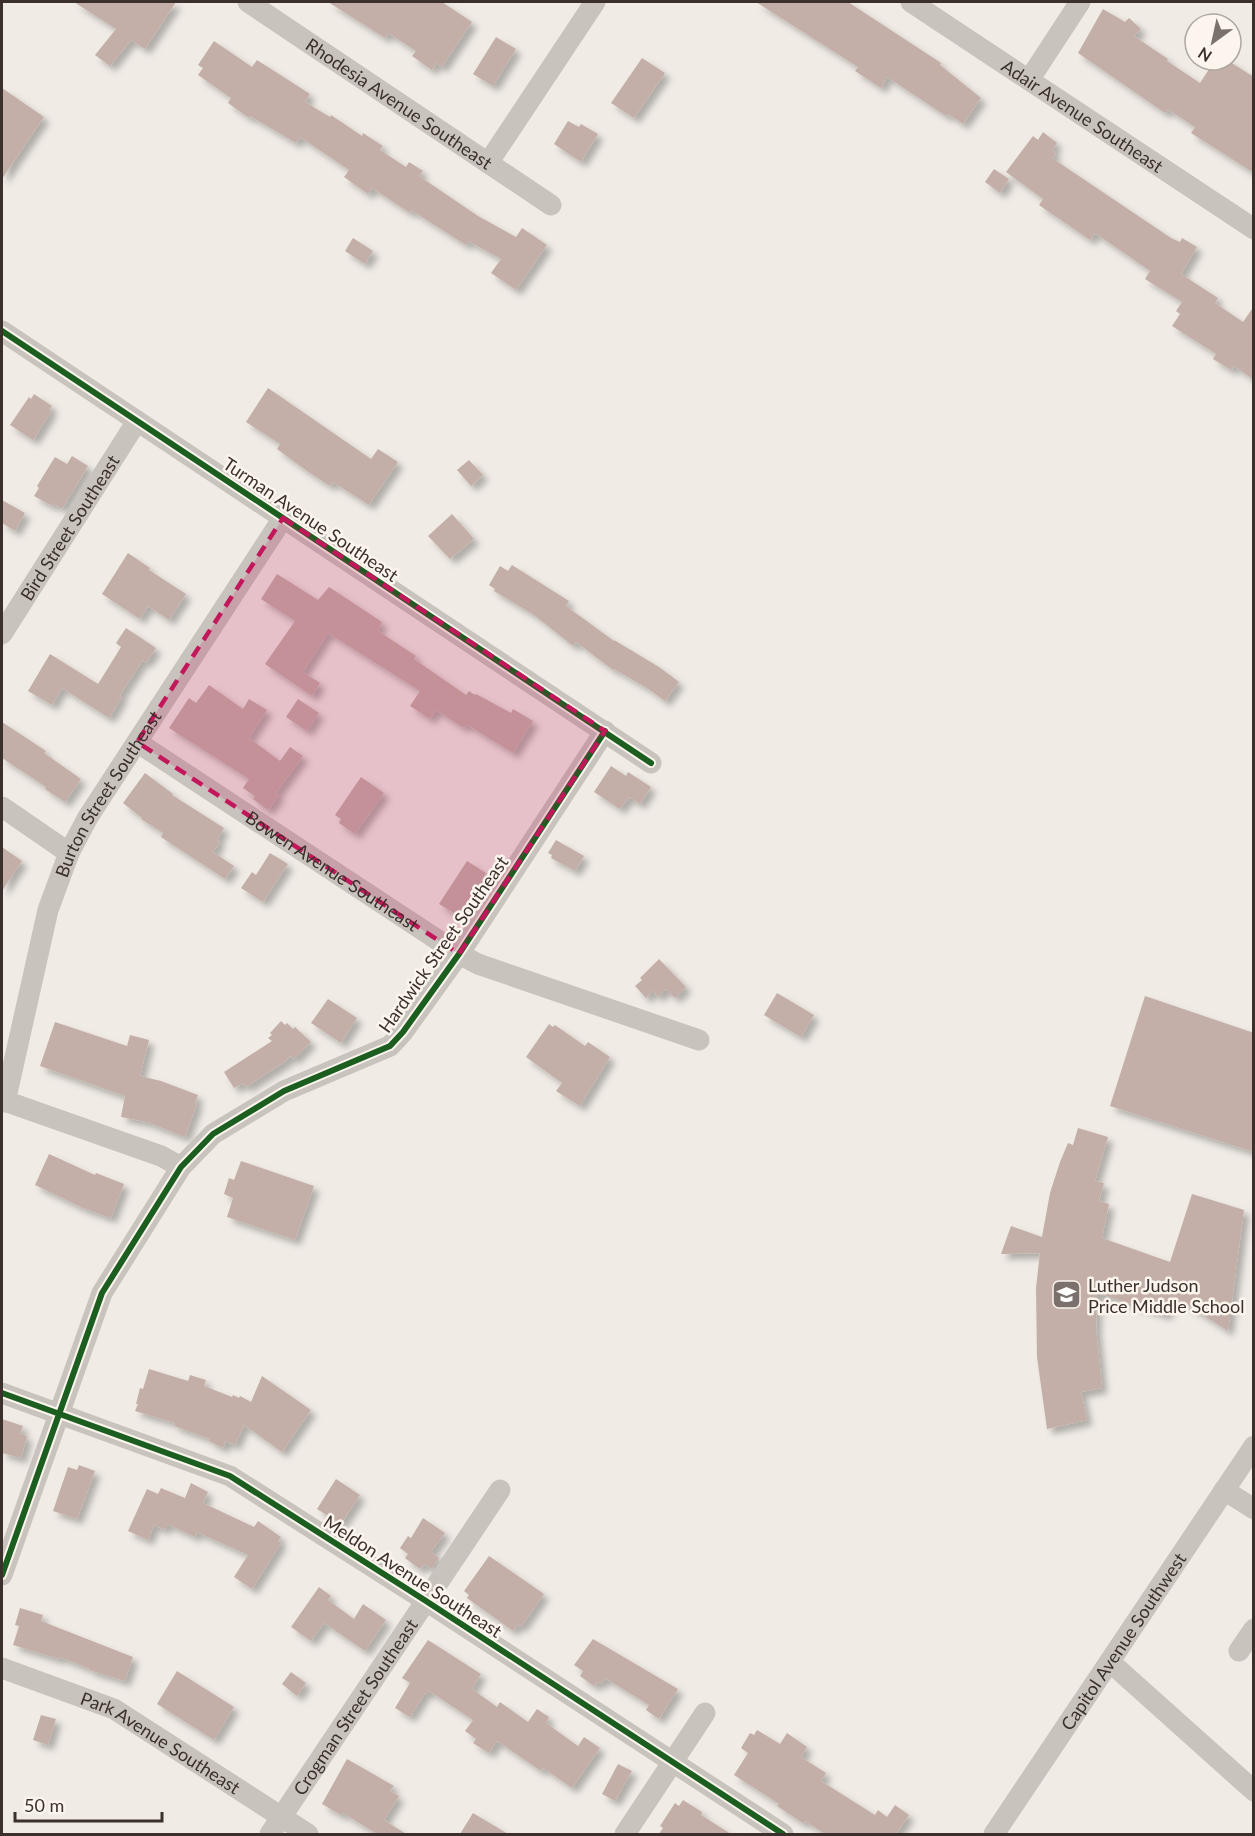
<svg xmlns="http://www.w3.org/2000/svg" width="1255" height="1836" viewBox="0 0 1255 1836" font-family="Lato,sans-serif">
	<style>
		.building { fill: #c3afa7; filter: url(#shadow) }
		.lines { fill: none; stroke-linecap: round; stroke-linejoin: round }
		.minor { stroke: #c9c3be; stroke-width: 21 }
		.cycleway-casing { stroke: #fbf5ee; stroke-width: 10 }
		.cycleway { stroke: #1b5e20; stroke-width: 6 }
		.marked { fill: #c2185b; fill-opacity: 0.2; stroke: #c2185b; stroke-width: 4.5; stroke-dasharray: 12 8; stroke-linejoin: round }
		.labels { text-anchor: middle; dominant-baseline: central; stroke-width: 5; stroke-linejoin: round; paint-order: stroke }
		.street-label { font-size: 18px; fill: #3b302b; stroke: #fbf5ee }
		.poi-label { font-size: 18px; fill: #3b302b; stroke: #fbf5ee; text-anchor: start }
	</style>
	<defs>
		<filter id="shadow"><feDropShadow dx="5.5" dy="5.5" stdDeviation="3" flood-color="#0004"/></filter>
	</defs>
	<rect width="100%" height="100%" fill="#f0ebe5"/>
	<!-- building -->
	<path class="building" d="M 74,2 L 176,2 L 145,49 L 131,40 L 110,66 L 95,55 L 116,29 Z
		M 328,2 L 442,2 L 472,22 L 442,67 L 436,63 L 432,70 L 412,56 L 416,51 L 388,33 L 385,38 Z
		M 756,2 L 848,2 L 941,63 L 940,65 L 981,98 L 963,124 L 948,114 L 946,116 L 887,77 L 881,88 L 855,71 L 858,67 Z
		M 1103,9 L 1125,22 L 1129,18 L 1141,29 L 1134,36 L 1168,59 L 1167,61 L 1200,83 L 1215,60 L 1227,60 L 1254,77 L 1254,173 L 1191,133 L 1195,127 L 1167,109 L 1165,113 L 1078,53 Z
		M 496,37 L 516,49 L 493,86 L 473,74 Z
		M 214,41 L 252,67 L 257,60 L 310,94 L 305,102 L 330,117 L 331,115 L 362,136 L 363,133 L 383,146 L 380,150 L 406,167 L 409,162 L 423,171 L 419,176 L 478,216 L 516,237 L 522,228 L 547,245 L 516,290 L 491,273 L 501,259 L 468,241 L 466,245 L 411,210 L 410,213 L 372,188 L 368,194 L 344,177 L 349,170 L 300,137 L 296,143 L 250,116 L 249,118 L 228,103 L 231,98 L 198,75 L 203,68 L 198,65 Z
		M 642,58 L 665,73 L 634,118 L 611,103 Z
		M 2,88 L 44,117 L 2,179 Z
		M 568,121 L 579,127 L 581,124 L 598,134 L 581,162 L 554,144 Z
		M 1043,132 L 1057,143 L 1052,150 L 1056,153 L 1052,158 L 1171,238 L 1180,242 L 1182,238 L 1197,247 L 1181,274 L 1218,298 L 1215,303 L 1243,322 L 1254,306 L 1254,380 L 1234,366 L 1231,370 L 1213,359 L 1216,354 L 1172,326 L 1180,314 L 1176,311 L 1182,302 L 1145,279 L 1150,271 L 1095,233 L 1090,240 L 1039,205 L 1043,199 L 1006,172 L 1033,136 L 1038,140 Z
		M 994,169 L 1009,179 L 1000,193 L 985,182 Z
		M 353,238 L 373,251 L 365,264 L 345,251 Z
		M 268,388 L 371,459 L 378,449 L 398,462 L 369,505 L 333,482 L 330,486 L 307,471 L 277,449 L 280,444 L 246,422 Z
		M 34,394 L 52,406 L 49,410 L 51,412 L 33,440 L 10,425 L 29,397 L 31,399 Z
		M 72,456 L 88,466 L 62,509 L 53,503 L 52,506 L 34,496 L 39,488 L 37,486 L 55,457 L 67,464 Z
		M 469,460 L 483,475 L 471,486 L 457,470 Z
		M 2,500 L 25,513 L 15,531 L 2,523 Z
		M 452,514 L 474,539 L 450,559 L 428,536 Z
		M 128,553 L 150,568 L 149,570 L 186,594 L 169,620 L 148,606 L 140,619 L 102,594 Z
		M 512,565 L 569,601 L 566,606 L 614,641 L 614,640 L 659,667 L 679,682 L 665,701 L 647,688 L 614,669 L 613,670 L 576,642 L 573,646 L 534,615 L 494,591 L 495,589 L 489,585 L 500,566 L 508,571 Z
		M 277,574 L 318,600 L 329,587 L 382,622 L 378,631 L 416,656 L 414,659 L 466,695 L 469,691 L 475,695 L 476,694 L 511,713 L 513,709 L 533,721 L 513,753 L 466,724 L 464,728 L 436,710 L 430,719 L 410,706 L 420,691 L 328,633 L 303,672 L 320,683 L 312,696 L 265,664 L 295,621 L 261,599 Z
		M 126,628 L 156,648 L 146,663 L 143,660 L 120,695 L 122,697 L 109,718 L 62,688 L 52,705 L 28,691 L 50,654 L 98,684 L 121,647 L 116,643 Z
		M 209,685 L 243,709 L 249,699 L 267,710 L 249,738 L 280,761 L 290,747 L 303,756 L 276,793 L 279,795 L 268,810 L 253,799 L 255,796 L 243,788 L 249,779 L 169,728 L 189,698 L 196,703 Z
		M 298,699 L 319,713 L 307,731 L 286,717 Z
		M 2,722 L 46,751 L 44,753 L 81,779 L 65,802 L 45,789 L 46,787 L 2,758 Z
		M 611,766 L 626,776 L 628,772 L 651,787 L 640,804 L 629,797 L 620,809 L 594,792 Z
		M 145,773 L 173,794 L 172,795 L 224,828 L 217,840 L 220,842 L 213,852 L 234,866 L 225,879 L 161,837 L 163,833 L 141,819 L 142,818 L 123,803 Z
		M 361,777 L 384,793 L 355,834 L 339,823 L 341,819 L 335,815 Z
		M 556,840 L 584,856 L 575,871 L 551,858 L 552,855 L 548,853 Z
		M 2,847 L 22,861 L 2,891 Z
		M 270,853 L 288,864 L 263,902 L 241,888 L 252,872 L 256,875 Z
		M 467,861 L 486,873 L 459,916 L 439,904 Z
		M 659,959 L 686,987 L 675,998 L 666,989 L 658,997 L 653,991 L 646,998 L 635,986 L 642,980 L 640,978 Z
		M 777,993 L 814,1015 L 801,1037 L 764,1015 Z
		M 1145,996 L 1254,1033 L 1254,1152 L 1110,1106 Z
		M 328,999 L 357,1018 L 341,1043 L 311,1023 Z
		M 281,1021 L 285,1025 L 287,1023 L 293,1029 L 295,1027 L 311,1042 L 294,1059 L 290,1056 L 286,1061 L 246,1087 L 243,1083 L 234,1088 L 224,1072 L 272,1041 L 268,1038 L 272,1035 L 270,1033 Z
		M 55,1022 L 127,1046 L 130,1035 L 149,1040 L 140,1076 L 161,1081 L 198,1095 L 195,1103 L 197,1104 L 185,1137 L 147,1122 L 121,1117 L 125,1096 L 40,1066 Z
		M 549,1024 L 553,1027 L 555,1025 L 585,1046 L 588,1042 L 610,1057 L 580,1106 L 556,1091 L 562,1083 L 526,1057 Z
		M 1078,1128 L 1108,1137 L 1095,1181 L 1104,1183 L 1099,1201 L 1109,1204 L 1102,1238 L 1170,1262 L 1192,1194 L 1244,1210 L 1228,1331 L 1173,1296 L 1166,1315 L 1097,1293 L 1096,1329 L 1102,1388 L 1081,1392 L 1087,1420 L 1047,1429 L 1037,1357 L 1036,1288 L 1040,1253 L 1001,1254 L 1011,1226 L 1042,1237 L 1050,1193 L 1060,1162 L 1068,1143 L 1073,1145 Z
		M 49,1154 L 95,1175 L 96,1173 L 124,1184 L 111,1218 L 83,1208 L 35,1185 Z
		M 241,1161 L 314,1186 L 295,1240 L 227,1217 L 233,1198 L 224,1194 L 229,1178 L 234,1180 Z
		M 149,1369 L 188,1381 L 190,1375 L 206,1380 L 204,1386 L 232,1397 L 233,1395 L 239,1398 L 240,1396 L 251,1402 L 262,1376 L 311,1410 L 282,1452 L 244,1425 L 235,1445 L 226,1441 L 223,1448 L 209,1441 L 210,1439 L 174,1426 L 175,1423 L 135,1411 L 138,1404 L 136,1404 L 140,1388 L 143,1389 Z
		M 2,1419 L 23,1426 L 20,1434 L 27,1436 L 21,1458 L 2,1453 Z
		M 79,1465 L 95,1471 L 77,1519 L 53,1511 L 68,1467 L 77,1470 Z
		M 336,1479 L 360,1495 L 341,1524 L 317,1509 Z
		M 191,1483 L 208,1492 L 203,1503 L 254,1527 L 258,1521 L 281,1537 L 278,1541 L 281,1543 L 252,1589 L 234,1577 L 248,1555 L 197,1532 L 195,1537 L 167,1524 L 165,1530 L 154,1525 L 148,1540 L 128,1531 L 147,1489 L 158,1494 L 161,1488 L 185,1498 Z
		M 423,1518 L 445,1533 L 431,1552 L 439,1558 L 432,1569 L 424,1564 L 420,1569 L 405,1558 L 408,1554 L 400,1548 L 408,1536 L 411,1538 Z
		M 489,1556 L 544,1594 L 521,1627 L 517,1624 L 513,1631 L 467,1598 L 469,1595 L 464,1591 Z
		M 319,1587 L 331,1596 L 328,1600 L 354,1619 L 363,1604 L 386,1620 L 365,1651 L 324,1623 L 311,1641 L 291,1627 Z
		M 20,1608 L 43,1615 L 41,1621 L 133,1657 L 125,1681 L 89,1670 L 90,1669 L 60,1657 L 59,1659 L 13,1645 L 19,1626 L 15,1625 Z
		M 593,1639 L 678,1689 L 659,1719 L 646,1710 L 649,1705 L 605,1678 L 601,1684 L 597,1682 L 594,1686 L 580,1676 L 583,1671 L 574,1665 Z
		M 428,1640 L 481,1674 L 472,1689 L 497,1707 L 500,1702 L 528,1722 L 537,1709 L 549,1717 L 546,1723 L 578,1746 L 584,1737 L 600,1748 L 572,1788 L 543,1768 L 541,1771 L 497,1741 L 489,1753 L 473,1743 L 476,1739 L 465,1731 L 473,1720 L 429,1691 L 426,1694 L 425,1693 L 410,1717 L 395,1708 L 410,1683 L 402,1678 Z
		M 177,1671 L 234,1707 L 214,1740 L 157,1704 Z
		M 291,1672 L 306,1683 L 297,1696 L 282,1684 Z
		M 41,1715 L 56,1719 L 48,1745 L 33,1740 Z
		M 757,1730 L 780,1744 L 787,1733 L 807,1747 L 801,1757 L 826,1773 L 821,1781 L 875,1815 L 878,1810 L 887,1817 L 895,1805 L 909,1815 L 896,1834 L 825,1834 L 805,1821 L 803,1823 L 777,1806 L 779,1804 L 734,1775 L 748,1753 L 741,1748 L 750,1733 L 754,1735 Z
		M 347,1759 L 394,1786 L 390,1791 L 399,1796 L 384,1820 L 406,1834 L 377,1834 L 343,1813 L 341,1815 L 322,1804 Z
		M 618,1764 L 632,1771 L 615,1801 L 602,1794 Z
		M 683,1800 L 702,1812 L 701,1815 L 731,1834 L 659,1834 L 663,1828 L 660,1826 L 675,1803 L 679,1806 Z
		M 473,1813 L 508,1834 L 460,1834 Z"/>
	<g class="lines">
		<!-- minor -->
		<g class="minor">
			<path id="s1" d="M 248,2 L 551,205"/>
			<path id="s2" d="M 911,2 L 1254,229"/>
			<path d="M 1029,80 L 1080,2"/>
			<path d="M 488,163 L 595,2"/>
			<path d="M 2,331 L 651,763"/>
			<path id="s3" d="M 2,634 L 137,421"/>
			<path id="s4" d="M 137,742 L 459,954 L 478,964 L 699,1040"/>
			<path d="M 2,807 L 69,853"/>
			<path d="M 2,1100 L 161,1156 L 181,1167"/>
			<path id="s5" d="M 5,1102 L 48,910 L 69,853 L 88,817 L 283,518"/>
			<path d="M 2,1393 L 230,1476 L 426,1601 L 783,1834"/>
			<path d="M 1224,1490 L 1254,1509"/>
			<path d="M 2,1575 L 102,1293 L 181,1167 L 213,1134 L 284,1091 L 390,1046 L 403,1032 L 459,954 L 605,731"/>
			<path d="M 1239,1651 L 1254,1629"/>
			<path d="M 1110,1662 L 1254,1791"/>
			<path id="s6" d="M 2,1668 L 114,1709 L 308,1834"/>
			<path id="s7" d="M 270,1834 L 500,1490"/>
			<path d="M 625,1834 L 705,1713"/>
			<path id="s8" d="M 994,1834 L 1254,1446"/>
		</g>
		<defs>
			<path id="cycleway" d="M 2,331 L 651,763
				M 2,1393 L 230,1476 L 426,1601 L 783,1834
				M 2,1575 L 102,1293 L 181,1167 L 213,1134 L 284,1091 L 390,1046 L 403,1032 L 459,954 L 605,731"/>
		</defs>
		<!-- cycleway casing -->
		<use href="#cycleway" class="cycleway-casing"/>
		<!-- cycleway -->
		<use href="#cycleway" class="cycleway"/>
	</g>
	<!-- marked area -->
	<path class="marked" d="M 283,518 L 605,731 L 459,954 L 137,742 Z"/>
	<!-- icons -->
	<defs>
		<symbol id="school-square" viewBox="-11 -11 22 22"><rect x="-9" y="-9" width="18" height="18" rx="4" fill="#7a716c" stroke="#fbf5ee"/><path d="M0-5L7-2L0 1L-7-2ZM-4 1L0 2.5L4 1V4Q0 6-4 4Z" fill="#fff"/></symbol>
	</defs>
	<g fill-rule="evenodd">
		<use href="#school-square" x="1050" y="1278" width="33" height="33"/>
	</g>
	<g class="labels">
		<!-- street labels -->
		<g class="street-label">
			<text stroke="none"><textPath href="#s1" startOffset="182">Rhodesia Avenue Southeast</textPath></text>
			<text stroke="none"><textPath href="#s2" startOffset="206">Adair Avenue Southeast</textPath></text>
			<text transform="translate(311 519) rotate(34)">Turman Avenue Southeast</text>
			<text stroke="none"><textPath href="#s3" startOffset="126">Bird Street Southeast</textPath></text>
			<text stroke="none"><textPath href="#s5" startOffset="328">Burton Street Southeast</textPath></text>
			<text stroke="none"><textPath href="#s4" startOffset="234">Bowen Avenue Southeast</textPath></text>
			<text transform="translate(443 944) rotate(-55)">Hardwick Street Southeast</text>
			<text transform="translate(413 1576) rotate(33)">Meldon Avenue Southeast</text>
			<text stroke="none"><textPath href="#s8" startOffset="232">Capitol Avenue Southwest</textPath></text>
			<text stroke="none"><textPath href="#s7" startOffset="153">Crogman Street Southeast</textPath></text>
			<text stroke="none"><textPath href="#s6" startOffset="176">Park Avenue Southeast</textPath></text>
		</g>
		<!-- poi labels -->
		<g class="poi-label">
			<text x="1088" y="1285">Luther Judson<tspan x="1088" dy="21">Price Middle School</tspan></text>
		</g>
	</g>
	<!-- border -->
	<rect width="1255" height="1836" fill="none" stroke="#3b302b" stroke-width="6"/>
	<!-- north arrow -->
	<g transform="translate(1213 42) rotate(213)"><circle r="28" fill="#fbf5ee" stroke="#aea6a0" stroke-width="1.5"/>
	<path d="M0-4.5L10 22L0 15L-10 22Z" fill="#7a716c"/>
	<text y="-9" font-size="16" font-weight="bold" text-anchor="middle" fill="#3b302b">N</text>
	</g>
	<!-- scale -->
	<path d="M15 1812v9h147v-9" fill="none" stroke="#3b302b" stroke-width="3"/>
	<text x="24" y="1812" font-size="18" fill="#3b302b" stroke="#fbf5ee" stroke-width="4.5" paint-order="stroke">50 m</text>
</svg>
